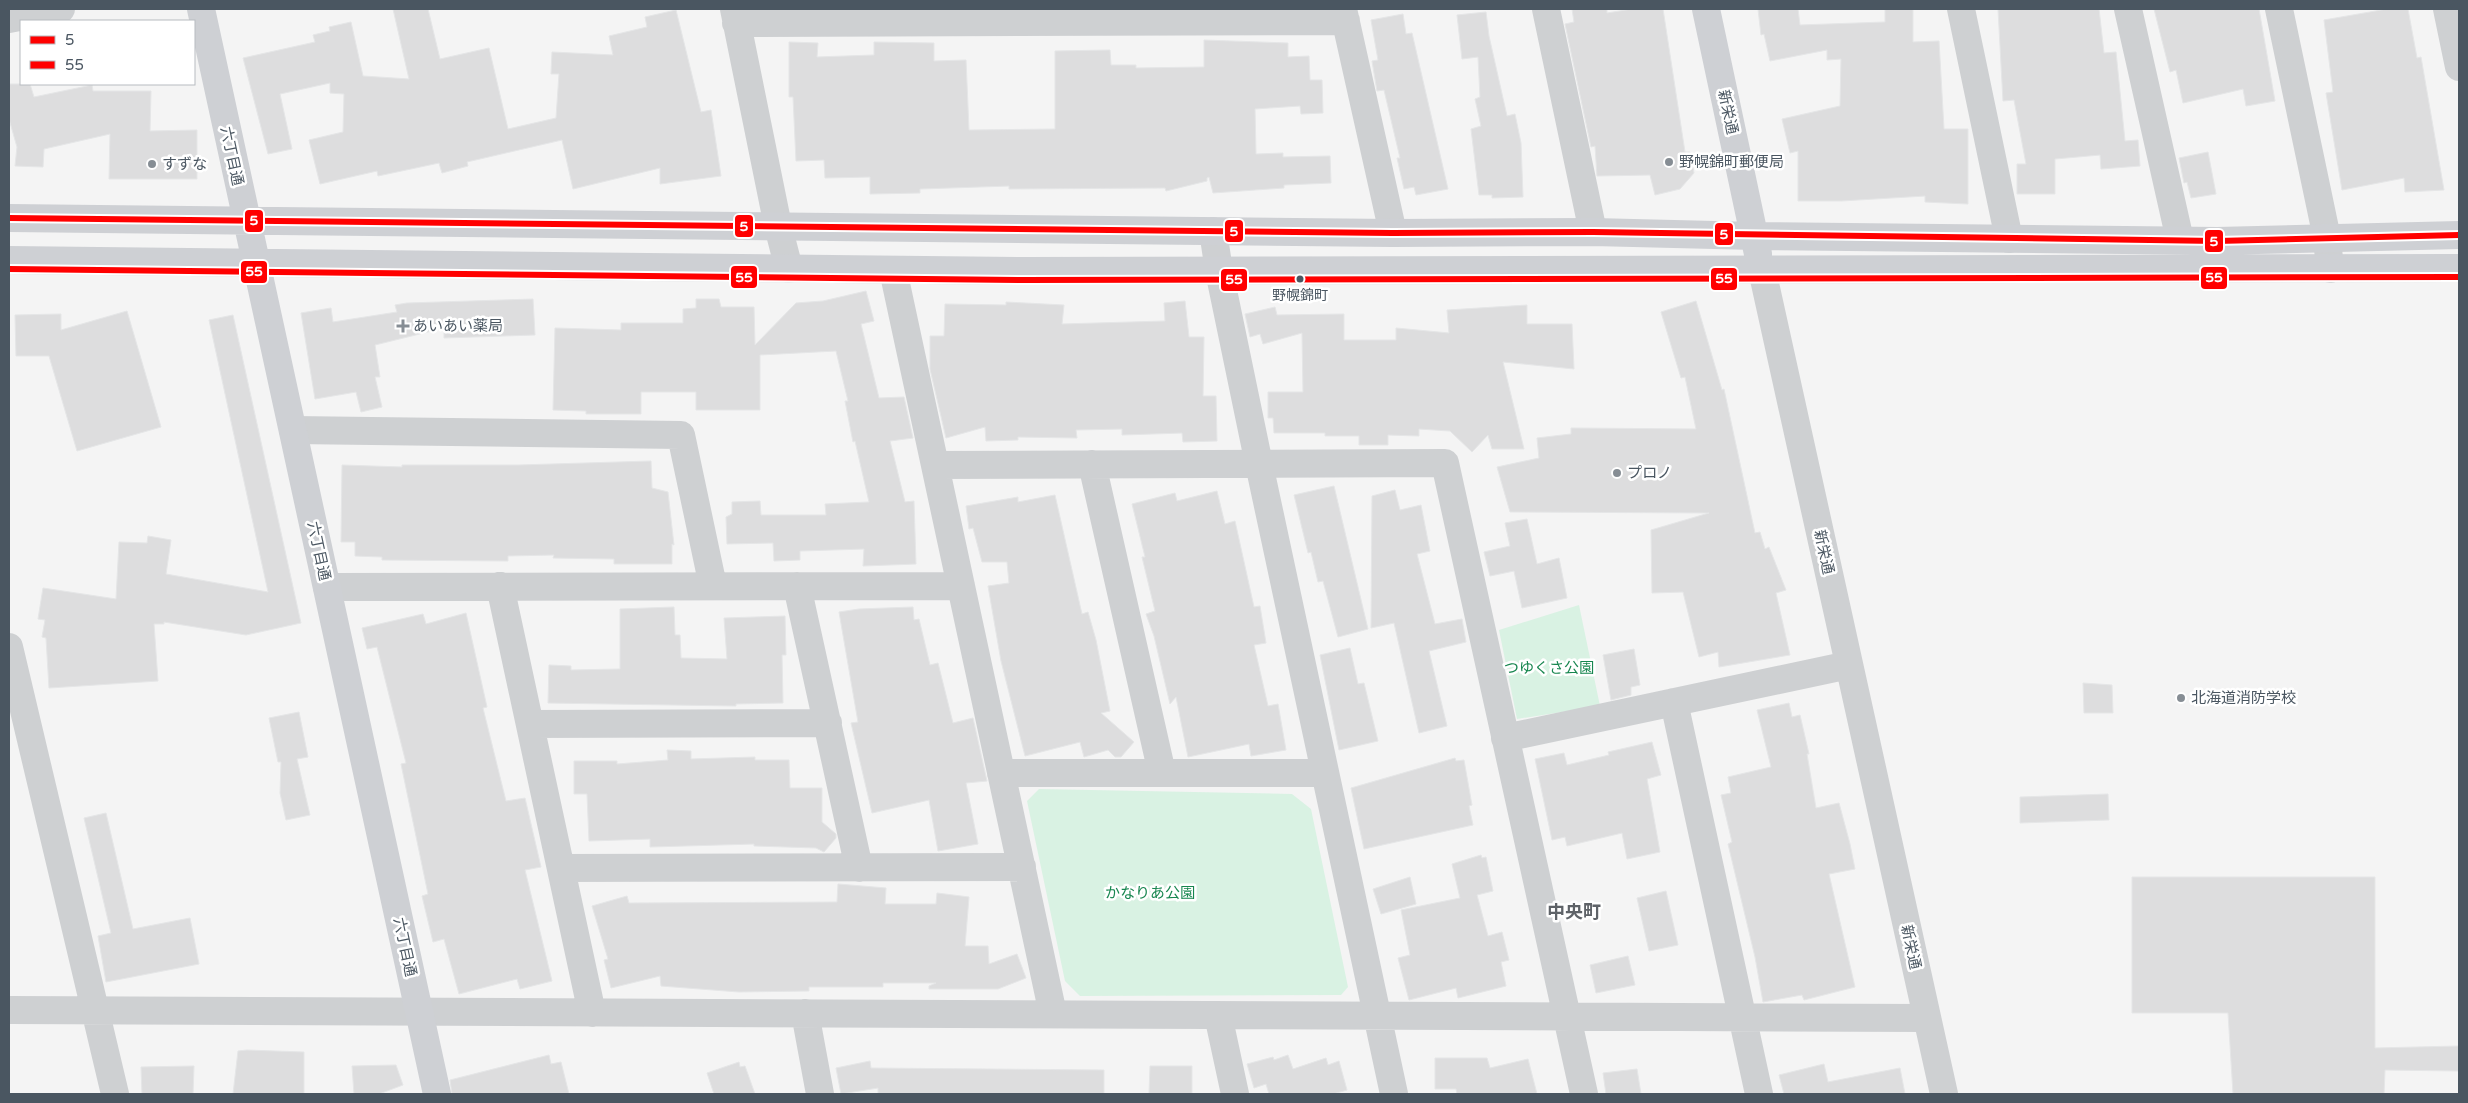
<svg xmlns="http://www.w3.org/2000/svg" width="2468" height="1103" viewBox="0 0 2468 1103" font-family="'Varela Round','Noto Sans JP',sans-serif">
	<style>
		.park { fill: #d9f2e3 }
		.building { fill: #ddddde; stroke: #e5e6e7 }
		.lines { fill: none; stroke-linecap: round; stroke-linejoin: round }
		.street { stroke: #ced0d2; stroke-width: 28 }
		.secondary { stroke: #ced0d4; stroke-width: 28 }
		.bus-1-casing { stroke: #fff; stroke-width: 10 }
		.bus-2-casing { stroke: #fff; stroke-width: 10 }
		.bus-1 { stroke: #f00; stroke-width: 6 }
		.bus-2 { stroke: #f00; stroke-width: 6 }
		.poi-dot { fill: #868d94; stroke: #fff; stroke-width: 2 }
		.bus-dot { fill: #4a5661; stroke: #fff; stroke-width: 2 }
		.labels { text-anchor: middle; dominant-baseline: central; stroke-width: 5; stroke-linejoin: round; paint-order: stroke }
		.bus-label { font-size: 14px; fill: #4a5661; stroke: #fff }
		.street-label { font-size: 15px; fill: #4a5661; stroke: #fff }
		.poi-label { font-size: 15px; fill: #4a5661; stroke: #fff; text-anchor: start }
		.park-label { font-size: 15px; fill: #17864f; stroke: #fff }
		.quarter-label { font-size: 18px; font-weight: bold; fill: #5f6368; stroke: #fff }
		.line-badge { stroke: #fff; stroke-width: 2 }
		.badge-label { font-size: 14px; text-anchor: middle; font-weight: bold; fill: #fff }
	</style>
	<rect width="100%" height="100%" fill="#f4f4f4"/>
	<!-- park -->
	<path class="park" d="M 1579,605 L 1600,706 L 1517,719 L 1499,630 Z
		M 1039,789 L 1292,794 L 1311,809 L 1348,987 L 1341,995 L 1080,996 L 1065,981 L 1027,801 Z"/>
	<!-- building -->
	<path class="building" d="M 393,9 L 428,9 L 440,59 L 489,48 L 508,129 L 556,118 L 559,74 L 551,74 L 552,52 L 613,55 L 609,36 L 647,27 L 645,17 L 676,10 L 701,112 L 711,110 L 721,176 L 660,184 L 660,168 L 573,189 L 562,140 L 467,162 L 468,166 L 442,173 L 439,163 L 378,176 L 377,171 L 320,184 L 309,140 L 343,132 L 344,94 L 330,93 L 330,83 L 280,94 L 292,149 L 268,154 L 243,58 L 315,42 L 313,35 L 330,31 L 329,27 L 351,22 L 363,76 L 409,79 Z
		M 1572,9 L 1607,9 L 1607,13 L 1632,9 L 1663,9 L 1685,152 L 1690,152 L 1694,173 L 1680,189 L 1655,195 L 1650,175 L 1597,176 L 1595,146 L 1591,147 L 1565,24 L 1574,22 Z
		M 1758,9 L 1798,9 L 1800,25 L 1885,22 L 1885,9 L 1913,9 L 1913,42 L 1939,41 L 1944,129 L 1968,129 L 1968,204 L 1925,202 L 1925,196 L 1841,201 L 1798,201 L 1798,151 L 1790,153 L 1782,119 L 1840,106 L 1841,59 L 1827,60 L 1827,50 L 1770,61 L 1764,34 L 1761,35 Z
		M 1998,9 L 2099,9 L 2104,53 L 2116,52 L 2125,141 L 2138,140 L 2140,166 L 2101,169 L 2100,155 L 2055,159 L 2055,194 L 2017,194 L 2017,164 L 2026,164 L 2014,100 L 2003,101 Z
		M 2154,9 L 2259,9 L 2275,101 L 2246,106 L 2243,89 L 2183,103 L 2176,70 L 2170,72 Z
		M 2387,9 L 2408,9 L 2417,58 L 2421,57 L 2444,190 L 2405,192 L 2404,178 L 2342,190 L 2326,93 L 2333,92 L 2324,20 Z
		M 1486,12 L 1489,36 L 1507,116 L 1515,114 L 1521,143 L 1523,197 L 1492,198 L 1492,195 L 1479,195 L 1471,129 L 1481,126 L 1475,99 L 1480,97 L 1478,57 L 1462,59 L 1457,15 Z
		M 1403,14 L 1406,34 L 1412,33 L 1448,189 L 1416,195 L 1414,187 L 1404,189 L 1397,158 L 1400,158 L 1384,90 L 1377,91 L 1372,61 L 1378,60 L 1371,20 Z
		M 1204,40 L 1288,43 L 1288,57 L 1309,56 L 1310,80 L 1322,80 L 1323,113 L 1301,114 L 1300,106 L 1255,109 L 1256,154 L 1283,153 L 1283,157 L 1330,156 L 1331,183 L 1284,185 L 1284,188 L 1213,193 L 1209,177 L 1207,178 L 1207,181 L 1166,191 L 1165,188 L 1009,189 L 1009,186 L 920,189 L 920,193 L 870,194 L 870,177 L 825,178 L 824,160 L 796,161 L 793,97 L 789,97 L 789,42 L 818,43 L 817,57 L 874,55 L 874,42 L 934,43 L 934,61 L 966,60 L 969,130 L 1055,129 L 1055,51 L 1110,50 L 1111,65 L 1136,65 L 1136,68 L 1204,67 Z
		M 9,84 L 30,84 L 34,97 L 92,85 L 93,91 L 151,91 L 150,131 L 197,130 L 197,179 L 109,179 L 110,134 L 44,149 L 43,167 L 15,166 L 17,147 L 9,119 Z
		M 2208,152 L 2216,194 L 2191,198 L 2187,182 L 2184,183 L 2179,158 Z
		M 866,291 L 874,321 L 861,324 L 879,398 L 904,397 L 913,438 L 890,441 L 905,502 L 914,501 L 916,564 L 863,566 L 864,549 L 800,551 L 800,560 L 774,561 L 773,543 L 727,544 L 726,517 L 732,514 L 732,502 L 760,501 L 761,515 L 826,515 L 825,504 L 869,502 L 855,441 L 853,442 L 845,401 L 848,401 L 836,351 L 760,355 L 760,410 L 696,410 L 696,392 L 641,392 L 641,414 L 586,414 L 586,411 L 553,410 L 555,328 L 621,330 L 621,323 L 683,323 L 683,309 L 696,308 L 696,299 L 719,299 L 721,307 L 754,307 L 755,345 L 796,303 L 823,301 Z
		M 533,299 L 535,335 L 444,338 L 444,328 L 375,345 L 380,377 L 375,377 L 382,407 L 361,412 L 356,392 L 315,399 L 301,313 L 331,308 L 333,322 L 397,312 L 395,305 L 407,303 Z
		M 1185,301 L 1189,337 L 1204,337 L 1203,396 L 1216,396 L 1217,441 L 1183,442 L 1182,433 L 1122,435 L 1122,429 L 1076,430 L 1077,438 L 1018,437 L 1018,440 L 986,441 L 985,427 L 946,438 L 930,369 L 930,336 L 944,336 L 945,304 L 1006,305 L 1006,302 L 1064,305 L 1062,324 L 1165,321 L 1164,303 Z
		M 1696,301 L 1722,390 L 1724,389 L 1755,533 L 1760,532 L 1765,549 L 1769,547 L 1786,590 L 1776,593 L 1790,655 L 1719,667 L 1718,652 L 1699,657 L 1683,592 L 1652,593 L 1651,530 L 1709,513 L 1510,512 L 1497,467 L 1539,458 L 1537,438 L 1571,434 L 1571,428 L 1696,429 L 1685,377 L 1681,378 L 1661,312 Z
		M 1527,305 L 1527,324 L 1572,324 L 1574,369 L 1503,362 L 1524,449 L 1492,449 L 1488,435 L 1472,452 L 1450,431 L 1419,429 L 1419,436 L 1388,435 L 1388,445 L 1359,445 L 1359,436 L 1325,436 L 1325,433 L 1274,433 L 1273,418 L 1268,418 L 1268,392 L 1303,392 L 1302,333 L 1263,344 L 1260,334 L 1250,337 L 1245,314 L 1275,307 L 1277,315 L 1344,314 L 1344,340 L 1396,340 L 1396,328 L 1449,333 L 1447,310 Z
		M 127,311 L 161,427 L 77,451 L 49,356 L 16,356 L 15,315 L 61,314 L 61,330 Z
		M 233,315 L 301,623 L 246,635 L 164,622 L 164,624 L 154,624 L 158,681 L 49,688 L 46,638 L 42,637 L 45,620 L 38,619 L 43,588 L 116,599 L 119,542 L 147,543 L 148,536 L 171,540 L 166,574 L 268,592 L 209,320 Z
		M 651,461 L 652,488 L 668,492 L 674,545 L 672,544 L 672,564 L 614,564 L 614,559 L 553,558 L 554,555 L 508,556 L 508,561 L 382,560 L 382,557 L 355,556 L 355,542 L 341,542 L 342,465 L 402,467 L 402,465 L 519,465 Z
		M 1334,486 L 1368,629 L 1338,637 L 1323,581 L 1318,582 L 1311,552 L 1308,553 L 1294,495 Z
		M 1395,490 L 1400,510 L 1421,505 L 1430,551 L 1417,554 L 1435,624 L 1462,619 L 1466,642 L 1429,651 L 1447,726 L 1419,733 L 1394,623 L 1371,628 L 1372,496 Z
		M 1217,491 L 1225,524 L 1235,521 L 1254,607 L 1260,606 L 1266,643 L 1254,645 L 1268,706 L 1278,704 L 1286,750 L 1251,756 L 1249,744 L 1188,757 L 1176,697 L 1170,704 L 1154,636 L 1146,614 L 1155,611 L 1142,557 L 1145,557 L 1132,504 L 1175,493 L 1177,501 Z
		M 1055,495 L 1082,614 L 1088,612 L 1096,640 L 1110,711 L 1101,713 L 1134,742 L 1121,757 L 1115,757 L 1108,750 L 1084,757 L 1080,742 L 1025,756 L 1001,661 L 988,586 L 1009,583 L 1007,562 L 982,562 L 973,528 L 969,529 L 966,506 L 1018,497 L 1018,502 Z
		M 1527,519 L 1537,564 L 1559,558 L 1567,598 L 1522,608 L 1514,571 L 1490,576 L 1484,552 L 1510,546 L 1505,523 Z
		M 674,607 L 675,635 L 680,635 L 681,658 L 727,659 L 724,618 L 785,616 L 786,655 L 782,655 L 783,703 L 736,704 L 736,706 L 548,703 L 549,665 L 571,666 L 571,670 L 620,669 L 620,609 Z
		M 913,607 L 914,620 L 919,619 L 930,665 L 938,663 L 953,723 L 973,718 L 987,781 L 966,783 L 978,844 L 938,851 L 929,800 L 872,813 L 851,723 L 858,722 L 839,612 L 859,609 Z
		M 466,613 L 487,707 L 483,708 L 506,801 L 525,798 L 541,867 L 525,870 L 552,981 L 520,989 L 517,979 L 459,994 L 444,939 L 433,942 L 422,896 L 428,894 L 401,764 L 406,763 L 377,647 L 367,649 L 362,628 L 423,614 L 426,624 Z
		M 1350,648 L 1358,684 L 1364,683 L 1378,741 L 1339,750 L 1320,655 Z
		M 1634,649 L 1640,685 L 1631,687 L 1631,695 L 1611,700 L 1603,655 Z
		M 2083,683 L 2112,685 L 2113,713 L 2084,713 Z
		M 1789,703 L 1792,717 L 1800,715 L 1809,754 L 1807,754 L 1816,808 L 1839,803 L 1850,844 L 1855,869 L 1829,874 L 1855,987 L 1804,1000 L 1802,995 L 1763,1002 L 1755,957 L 1728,844 L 1732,842 L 1721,795 L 1731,793 L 1728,777 L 1771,767 L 1757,710 Z
		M 299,712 L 308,757 L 297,759 L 310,815 L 286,820 L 280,793 L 281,762 L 278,762 L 269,718 Z
		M 1652,742 L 1661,775 L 1647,779 L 1660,852 L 1627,859 L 1622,833 L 1567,846 L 1565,837 L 1552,840 L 1535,759 L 1564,753 L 1567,765 L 1609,755 L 1608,752 Z
		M 667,750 L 691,751 L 691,759 L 755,757 L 755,760 L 789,760 L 790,788 L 822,788 L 822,822 L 836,834 L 836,838 L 824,852 L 816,848 L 754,846 L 754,844 L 650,847 L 650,839 L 589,841 L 587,794 L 574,794 L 574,761 L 617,761 L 617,764 L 668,760 Z
		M 1455,758 L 1456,761 L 1464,760 L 1472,805 L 1469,806 L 1473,825 L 1364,849 L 1351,788 Z
		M 2108,794 L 2109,820 L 2020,823 L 2020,797 Z
		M 106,813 L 133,929 L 190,918 L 199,964 L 106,982 L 98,936 L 111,933 L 84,818 Z
		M 1481,855 L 1482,858 L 1486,857 L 1493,891 L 1477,895 L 1488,936 L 1502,932 L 1509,960 L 1501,962 L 1506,986 L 1458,998 L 1456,988 L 1409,1000 L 1398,958 L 1410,955 L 1401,910 L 1460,898 L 1452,864 Z
		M 1410,877 L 1416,904 L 1381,914 L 1373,889 Z
		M 2132,877 L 2375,877 L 2375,1048 L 2459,1046 L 2459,1071 L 2385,1070 L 2384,1094 L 2233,1094 L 2228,1013 L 2132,1013 Z
		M 838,884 L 886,888 L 885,904 L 936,904 L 937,893 L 969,897 L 965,946 L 988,946 L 989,964 L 1017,954 L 1026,978 L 998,989 L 929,989 L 929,986 L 936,983 L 883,983 L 883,987 L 809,987 L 809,991 L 739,992 L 661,986 L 660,976 L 611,988 L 604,960 L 608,959 L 592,906 L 627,896 L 629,903 L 837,902 Z
		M 1666,891 L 1678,945 L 1649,951 L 1637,898 Z
		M 1628,956 L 1635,985 L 1596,993 L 1590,965 Z
		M 247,1050 L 304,1052 L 304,1094 L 233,1094 L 238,1051 Z
		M 549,1055 L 551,1064 L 561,1062 L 569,1094 L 452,1094 L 450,1080 Z
		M 1288,1055 L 1293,1069 L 1326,1058 L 1328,1065 L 1339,1061 L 1347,1090 L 1333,1094 L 1269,1094 L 1266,1084 L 1254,1088 L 1247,1064 L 1273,1057 L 1274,1060 Z
		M 1435,1058 L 1487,1058 L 1490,1068 L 1528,1059 L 1537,1094 L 1457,1094 L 1456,1089 L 1435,1089 Z
		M 870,1061 L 871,1068 L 1104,1070 L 1104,1094 L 878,1094 L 878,1088 L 841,1094 L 836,1068 Z
		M 739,1062 L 740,1067 L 745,1066 L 755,1094 L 714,1094 L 707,1073 Z
		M 1824,1064 L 1828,1082 L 1900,1068 L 1905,1094 L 1784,1094 L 1779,1075 Z
		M 396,1065 L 403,1085 L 379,1094 L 354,1094 L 352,1066 Z
		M 194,1066 L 193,1094 L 142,1094 L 141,1067 Z
		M 1150,1066 L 1192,1066 L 1192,1094 L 1149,1094 Z
		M 1637,1069 L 1641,1094 L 1606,1094 L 1603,1073 Z"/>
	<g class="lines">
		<!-- street -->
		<path class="street" d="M 734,9 L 778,226 L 789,269
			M 1343,9 L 1393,233
			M 1546,9 L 1593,232
			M 1961,9 L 2009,239
			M 2128,9 L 2180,240
			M 2279,9 L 2327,238 L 2330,269
			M 2447,9 L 2459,67
			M 9,19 L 61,9
			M 736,23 L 1346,21
			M 1213,231 L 1219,271 L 1259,464 L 1394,1094
			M 893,270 L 1053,1014
			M 1762,270 L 1944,1094
			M 293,430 L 681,435 L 713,586
			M 1092,464 L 1162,773
			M 935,465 L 1445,463 L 1584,1094
			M 500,586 L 592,1013
			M 797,586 L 859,868
			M 327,587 L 961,586
			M 9,647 L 115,1094
			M 1674,702 L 1759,1094
			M 530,724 L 828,723
			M 1505,738 L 1849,665
			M 1001,773 L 1325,773
			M 561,868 L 1022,867
			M 9,1010 L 1927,1018
			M 805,1013 L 820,1094
			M 1218,1015 L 1235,1094"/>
		<!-- secondary -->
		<path class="secondary" d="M 201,9 L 437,1094
			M 1706,9 L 1758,254
			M 9,218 L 1393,233 L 1593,232 L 1755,236 L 2217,241 L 2459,235
			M 9,260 L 1022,271 L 2459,268"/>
		<defs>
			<path id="bus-1" d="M 9,218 L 1393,233 L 1593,232 L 2217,241 L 2459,235"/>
			<path id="bus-2" d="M 9,269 L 1022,280 L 2459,277"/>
		</defs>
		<!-- bus-1 casing -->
		<use href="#bus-1" class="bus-1-casing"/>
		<!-- bus-2 casing -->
		<use href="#bus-2" class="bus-2-casing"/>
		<!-- bus-1 -->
		<use href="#bus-1" class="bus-1"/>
		<!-- bus-2 -->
		<use href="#bus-2" class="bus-2"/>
	</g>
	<!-- markers -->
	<g class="poi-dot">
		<circle cx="1669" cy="162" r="5"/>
		<circle cx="152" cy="164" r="5"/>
		<path d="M400.5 318.5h5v5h5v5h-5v5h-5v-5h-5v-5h5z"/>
		<circle cx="1617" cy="473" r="5"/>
		<circle cx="2181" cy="698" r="5"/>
	</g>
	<circle class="bus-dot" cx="1300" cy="279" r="4.5"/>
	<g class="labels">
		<!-- bus labels -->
		<g class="bus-label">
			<text x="1300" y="295">野幌錦町</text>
		</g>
		<!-- street labels -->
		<g class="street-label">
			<text transform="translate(1728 112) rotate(78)">新栄通</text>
			<text transform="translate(232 156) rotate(78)">六丁目通</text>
			<text transform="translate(319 551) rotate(78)">六丁目通</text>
			<text transform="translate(1824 552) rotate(78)">新栄通</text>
			<text transform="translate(405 947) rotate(78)">六丁目通</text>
			<text transform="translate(1911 947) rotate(78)">新栄通</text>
		</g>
		<!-- poi labels -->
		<g class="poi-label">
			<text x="1679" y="162">野幌錦町郵便局</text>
			<text x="162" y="164">すずな</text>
			<text x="413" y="326">あいあい薬局</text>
			<text x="1627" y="473">プロノ</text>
			<text x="2191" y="698">北海道消防学校</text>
		</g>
		<!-- park labels -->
		<g class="park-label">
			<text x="1549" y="668">つゆくさ公園</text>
			<text x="1150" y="893">かなりあ公園</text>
		</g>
		<!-- quarter labels -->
		<g class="quarter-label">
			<text x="1574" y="912">中央町</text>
		</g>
	</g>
	<g class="line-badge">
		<rect x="244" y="209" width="20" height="24" rx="5" fill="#f00"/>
		<rect x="734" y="214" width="20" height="24" rx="5" fill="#f00"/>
		<rect x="1224" y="219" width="20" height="24" rx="5" fill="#f00"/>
		<rect x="1714" y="222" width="20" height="24" rx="5" fill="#f00"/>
		<rect x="2204" y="229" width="20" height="24" rx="5" fill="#f00"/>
		<rect x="240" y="260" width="28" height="24" rx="5" fill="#f00"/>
		<rect x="730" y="265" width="28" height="24" rx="5" fill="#f00"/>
		<rect x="2200" y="266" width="28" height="24" rx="5" fill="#f00"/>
		<rect x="1710" y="267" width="28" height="24" rx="5" fill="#f00"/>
		<rect x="1220" y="268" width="28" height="24" rx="5" fill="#f00"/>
	</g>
	<g class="badge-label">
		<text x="254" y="225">5</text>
		<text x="744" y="231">5</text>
		<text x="1234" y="236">5</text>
		<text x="1724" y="239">5</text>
		<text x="2214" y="246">5</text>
		<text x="254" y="276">55</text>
		<text x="744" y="282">55</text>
		<text x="2214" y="282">55</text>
		<text x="1724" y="283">55</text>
		<text x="1234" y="284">55</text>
	</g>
	<!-- border -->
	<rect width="2468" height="1103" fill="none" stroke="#4a5661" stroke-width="20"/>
	<!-- legend -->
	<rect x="20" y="20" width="175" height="65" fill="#ffffff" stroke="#b7bbc0"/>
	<rect x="30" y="36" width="25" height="8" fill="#ff0000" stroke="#b7bbc0"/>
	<text x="65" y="45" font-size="15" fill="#4a5661">5</text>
	<rect x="30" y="61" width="25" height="8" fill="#ff0000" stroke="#b7bbc0"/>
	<text x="65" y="70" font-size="15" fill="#4a5661">55</text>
</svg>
